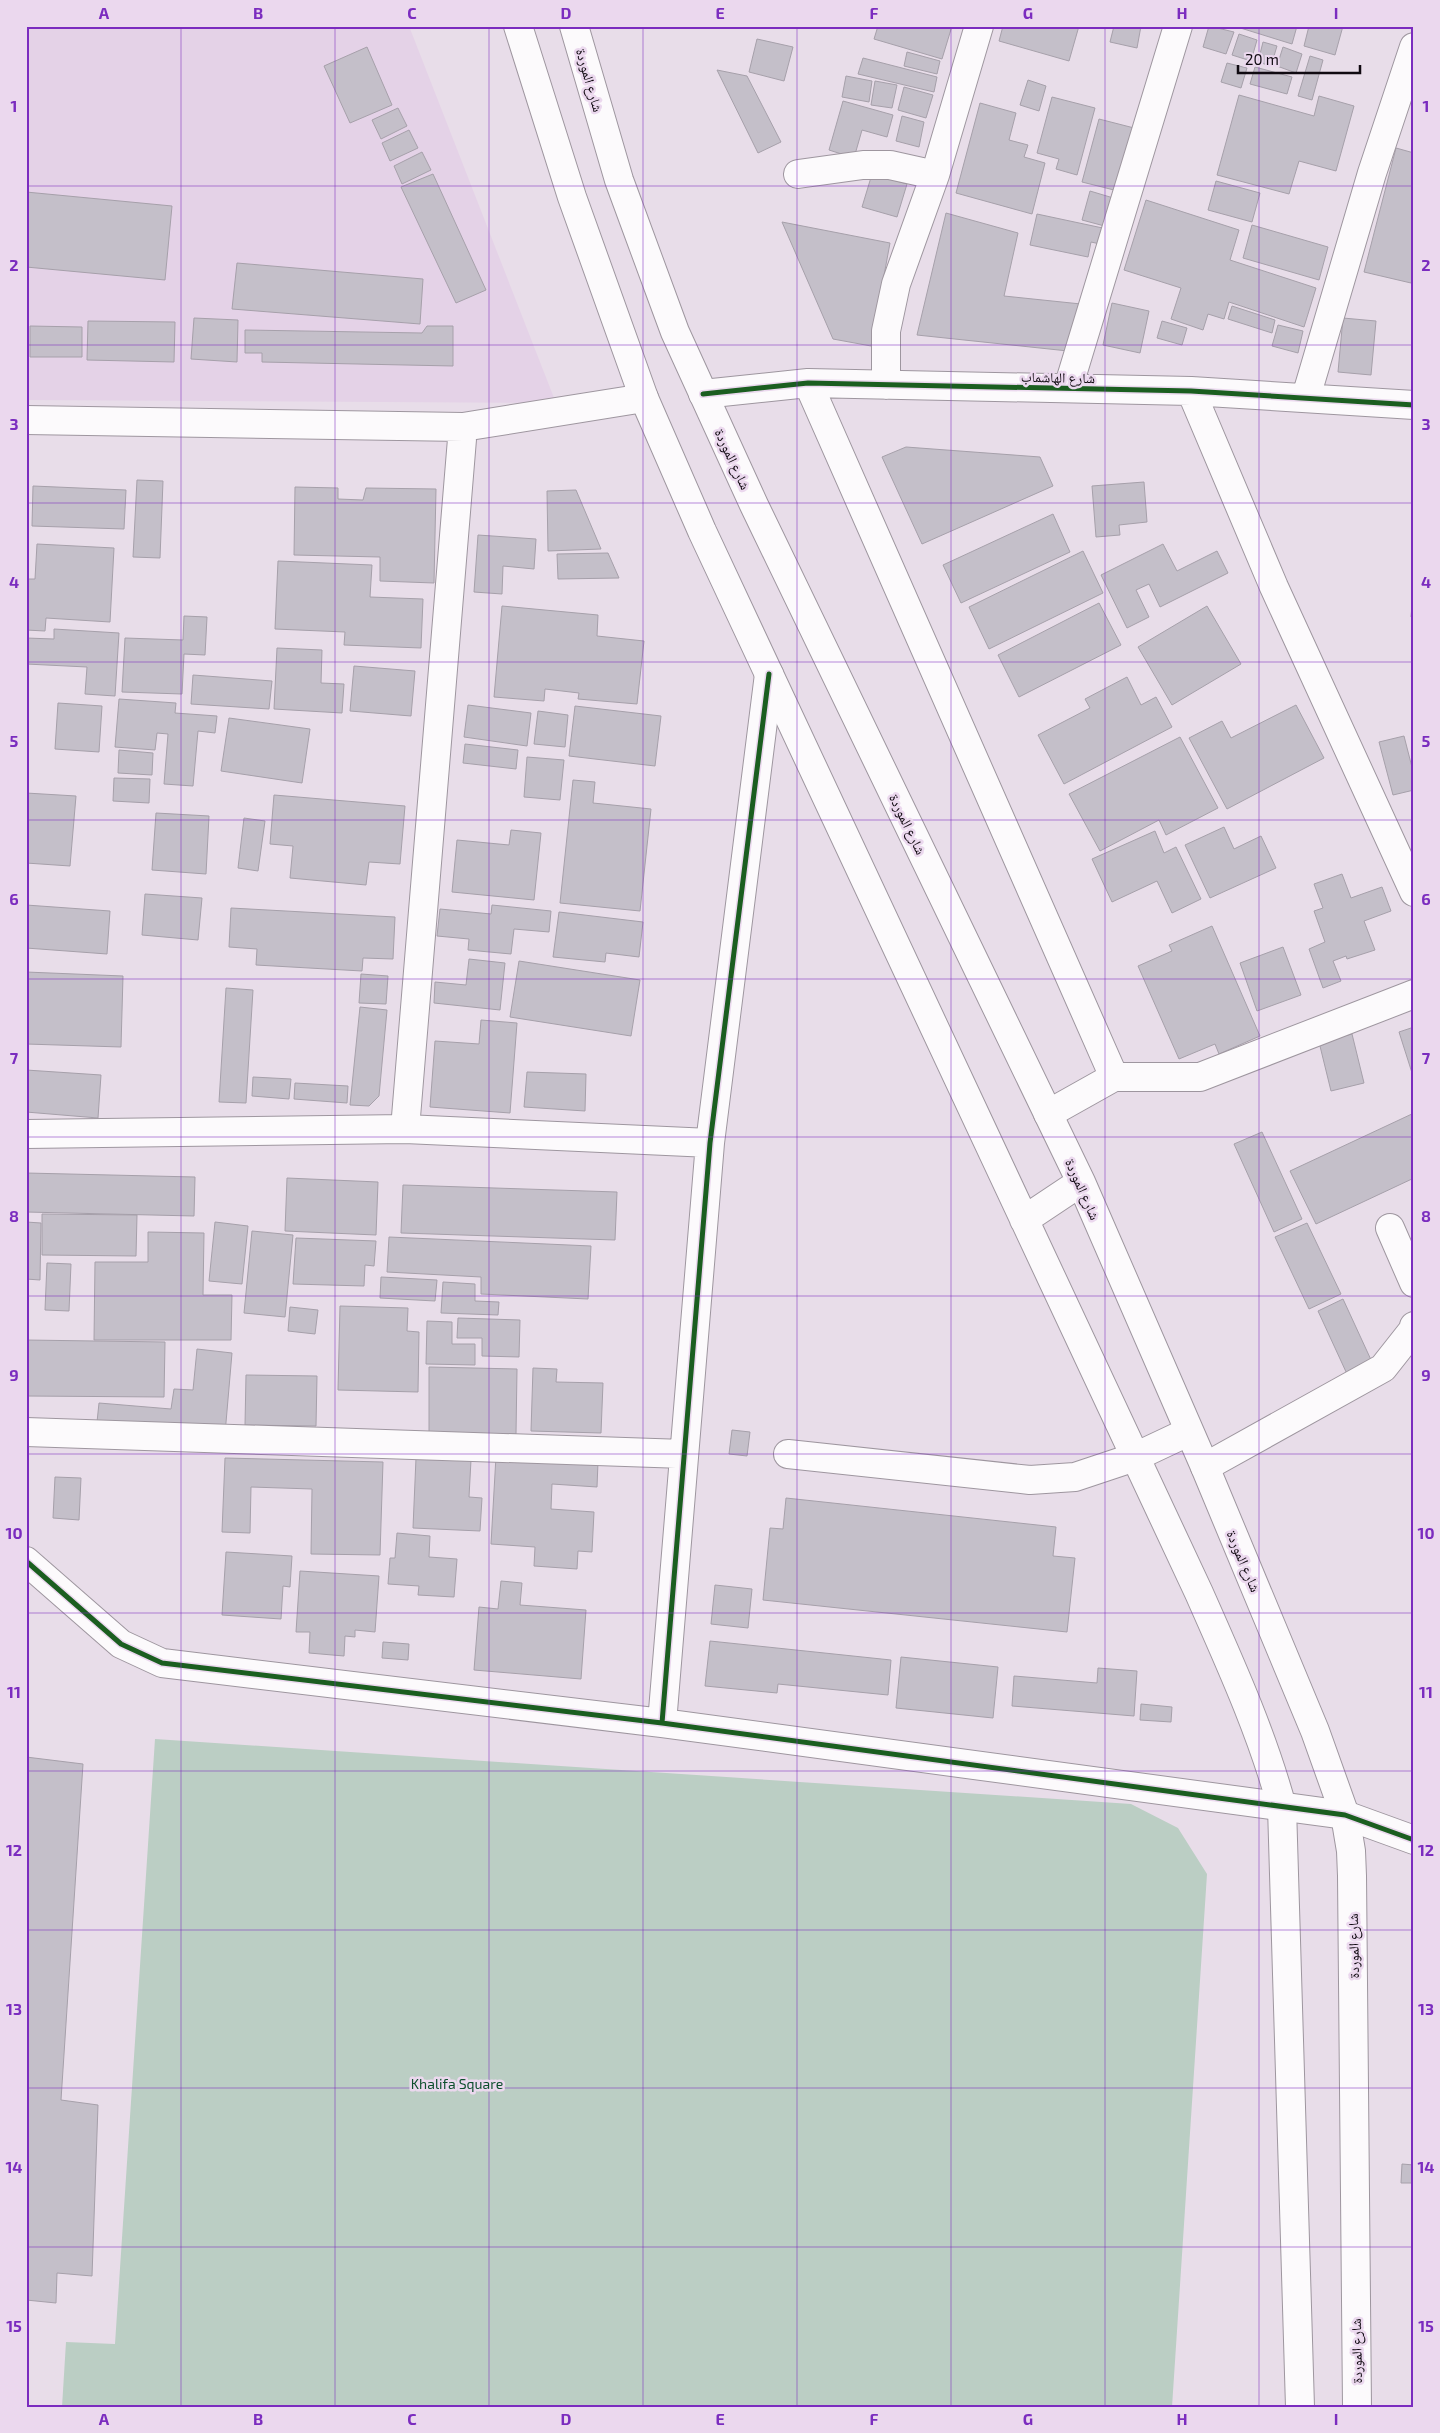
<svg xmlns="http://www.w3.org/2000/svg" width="1440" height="2433" viewBox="0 0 1440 2433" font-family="'Exo 2','Noto Naskh Arabic',sans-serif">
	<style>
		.built { fill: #e4d2e7 }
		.green { fill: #bbcec4 }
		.building { fill: #c4bfc9; stroke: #a6a0aa }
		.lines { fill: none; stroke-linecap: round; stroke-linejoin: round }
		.minor-casing { stroke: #9e969f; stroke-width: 30 }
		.major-casing { stroke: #9e969f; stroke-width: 30 }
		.minor { stroke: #fcfafc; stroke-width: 28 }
		.major { stroke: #fcfafc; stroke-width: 28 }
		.cycleway-casing { stroke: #ebd8ee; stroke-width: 8 }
		.cycleway { stroke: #1b5e20; stroke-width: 5 }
		.grid { fill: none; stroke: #7b2cbf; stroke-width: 1; stroke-opacity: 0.55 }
		.labels { text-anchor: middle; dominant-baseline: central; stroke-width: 5; stroke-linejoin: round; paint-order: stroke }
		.street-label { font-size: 14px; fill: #100a11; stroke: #ebd8ee }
		.park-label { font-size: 14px; fill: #0d4f2d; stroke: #ebd8ee }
		.neatline { fill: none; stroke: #7b2cbf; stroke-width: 2 }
		.grid-label { font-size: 16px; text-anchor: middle; font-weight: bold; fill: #7b2cbf }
	</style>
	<rect width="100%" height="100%" fill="#e8dde9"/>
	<!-- built -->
	<path class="built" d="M 26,26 L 409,26 L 556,403 L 26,400 Z"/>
	<!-- green -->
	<path class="green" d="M 155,1739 L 1131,1804 L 1178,1828 L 1207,1874 L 1172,2407 L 62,2407 L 66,2342 L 115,2344 Z"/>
	<!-- building -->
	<path class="building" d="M 878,26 L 952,26 L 942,59 L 874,39 Z
		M 1003,26 L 1079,26 L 1069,61 L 999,41 Z
		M 1114,26 L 1141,26 L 1137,48 L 1110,42 Z
		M 1209,26 L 1234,32 L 1226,54 L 1203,47 Z
		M 1234,26 L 1297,26 L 1292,44 Z
		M 1309,26 L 1343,26 L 1335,55 L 1304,46 Z
		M 1239,34 L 1257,40 L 1251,61 L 1232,55 Z
		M 757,39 L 793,47 L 784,81 L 749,72 Z
		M 1263,42 L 1277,46 L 1271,66 L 1258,62 Z
		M 367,47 L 392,105 L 350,123 L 324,66 Z
		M 1283,47 L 1302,54 L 1296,73 L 1277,66 Z
		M 907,52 L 940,61 L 937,74 L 904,66 Z
		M 1310,56 L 1323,60 L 1312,100 L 1298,96 Z
		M 863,58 L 937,77 L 934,92 L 858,74 Z
		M 1227,63 L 1247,68 L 1241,88 L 1221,82 Z
		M 1255,67 L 1292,77 L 1287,94 L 1250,84 Z
		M 717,70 L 747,76 L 781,142 L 758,153 Z
		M 846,76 L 872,81 L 869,102 L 842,97 Z
		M 1028,80 L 1046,86 L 1039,111 L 1020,105 Z
		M 875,81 L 897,85 L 892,108 L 871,105 Z
		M 904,87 L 933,95 L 926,118 L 898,110 Z
		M 1239,95 L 1314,116 L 1319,96 L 1354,106 L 1336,171 L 1299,161 L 1289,194 L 1217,175 Z
		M 1052,97 L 1095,108 L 1077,175 L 1056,169 L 1059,159 L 1037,153 Z
		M 843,101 L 893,115 L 887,137 L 862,130 L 854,158 L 829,150 Z
		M 980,103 L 1016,113 L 1009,140 L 1028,145 L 1024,157 L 1045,163 L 1032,214 L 956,193 Z
		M 398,108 L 407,126 L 381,139 L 372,120 Z
		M 902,116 L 924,122 L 919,147 L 896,141 Z
		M 1099,119 L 1138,129 L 1122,192 L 1082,182 Z
		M 409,130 L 418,148 L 390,161 L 382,143 Z
		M 1396,148 L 1414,153 L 1414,273 L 1411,283 L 1364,272 Z
		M 422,152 L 431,170 L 402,184 L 394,166 Z
		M 433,174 L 486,290 L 456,303 L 401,187 Z
		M 872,174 L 907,184 L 897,217 L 862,207 Z
		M 1216,181 L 1260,193 L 1252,222 L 1208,210 Z
		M 1090,191 L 1120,200 L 1112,228 L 1082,220 Z
		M 26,192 L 172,206 L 165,280 L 26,267 Z
		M 1146,200 L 1239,230 L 1230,260 L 1316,288 L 1304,327 L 1229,302 L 1224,319 L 1208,314 L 1203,330 L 1171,319 L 1181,288 L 1124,270 Z
		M 946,213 L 1018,233 L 1004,296 L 1081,304 L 1068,351 L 917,335 Z
		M 1037,214 L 1112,230 L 1109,246 L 1091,242 L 1088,257 L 1030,245 Z
		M 782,222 L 890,243 L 871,346 L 833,339 Z
		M 1252,225 L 1328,247 L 1319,280 L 1243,258 Z
		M 237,263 L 423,279 L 420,324 L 232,309 Z
		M 1112,303 L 1149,311 L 1140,353 L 1103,345 Z
		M 1232,306 L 1275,320 L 1272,333 L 1228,319 Z
		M 194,318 L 238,320 L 237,362 L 191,359 Z
		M 1343,318 L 1376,321 L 1371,375 L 1338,372 Z
		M 88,321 L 175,322 L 174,362 L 87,360 Z
		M 1162,321 L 1187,328 L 1182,345 L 1157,338 Z
		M 1278,325 L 1303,331 L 1298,353 L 1272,346 Z
		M 30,326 L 82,327 L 82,357 L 30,357 Z
		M 427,326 L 453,326 L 453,366 L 262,362 L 262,353 L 245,353 L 245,330 L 422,333 Z
		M 906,447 L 1040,457 L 1053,486 L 922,544 L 882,457 Z
		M 137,480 L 163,481 L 160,558 L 133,557 Z
		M 1144,482 L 1147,522 L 1119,525 L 1120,535 L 1096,537 L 1092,486 Z
		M 33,486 L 126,490 L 124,529 L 32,526 Z
		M 295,487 L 338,488 L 338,499 L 363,500 L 366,488 L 436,489 L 434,583 L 380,581 L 380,557 L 294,555 Z
		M 576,490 L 601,549 L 548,551 L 547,491 Z
		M 1053,514 L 1070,552 L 961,603 L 943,565 Z
		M 478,535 L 536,539 L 534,569 L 503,566 L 502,594 L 474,592 Z
		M 37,544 L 114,548 L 110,622 L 46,618 L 45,631 L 26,630 L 26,579 L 35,579 Z
		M 1163,544 L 1177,571 L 1217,551 L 1228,573 L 1160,607 L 1149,584 L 1136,590 L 1149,617 L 1127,628 L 1101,575 Z
		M 1083,551 L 1103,593 L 989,649 L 969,607 Z
		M 608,553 L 619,578 L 558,579 L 557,554 Z
		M 278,561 L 372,565 L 370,597 L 423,599 L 421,648 L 344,645 L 345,632 L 275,629 Z
		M 1413,594 L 1414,594 L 1414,617 L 1411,617 Z
		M 1099,603 L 1121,645 L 1019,697 L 998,655 Z
		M 502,606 L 598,615 L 597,636 L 644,641 L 637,704 L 578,699 L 579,693 L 545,689 L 544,701 L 494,697 Z
		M 1207,606 L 1241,664 L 1172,705 L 1138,647 Z
		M 184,616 L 207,617 L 205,655 L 184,654 L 182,694 L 122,692 L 125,638 L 183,640 Z
		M 54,629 L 119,633 L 115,696 L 85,694 L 87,667 L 26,664 L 26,638 L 54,639 Z
		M 277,648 L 322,650 L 321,683 L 344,684 L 342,713 L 274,709 Z
		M 354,666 L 415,671 L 411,716 L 350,711 Z
		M 193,675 L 272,681 L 269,709 L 191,704 Z
		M 1127,677 L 1141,705 L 1156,697 L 1172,727 L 1064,784 L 1038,735 L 1090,708 L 1085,699 Z
		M 119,699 L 176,703 L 175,713 L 217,716 L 215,733 L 198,731 L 193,786 L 164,784 L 168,734 L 157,733 L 155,750 L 115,747 Z
		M 58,703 L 102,706 L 99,752 L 55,749 Z
		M 468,705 L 531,713 L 527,746 L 464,737 Z
		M 1296,705 L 1324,758 L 1227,809 L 1189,738 L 1222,721 L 1231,738 Z
		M 575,706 L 661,716 L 655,766 L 569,756 Z
		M 538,711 L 568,715 L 565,747 L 534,744 Z
		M 229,718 L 310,729 L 302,783 L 221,771 Z
		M 1404,736 L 1414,775 L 1414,790 L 1393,795 L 1379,742 Z
		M 1180,737 L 1218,808 L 1166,835 L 1159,820 L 1100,851 L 1069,794 Z
		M 465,744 L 518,750 L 516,769 L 463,763 Z
		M 119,750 L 153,753 L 152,775 L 118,773 Z
		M 527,757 L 564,760 L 560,800 L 524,797 Z
		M 114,778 L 150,779 L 149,803 L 113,801 Z
		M 573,780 L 595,782 L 593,803 L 651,809 L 640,911 L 560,903 Z
		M 26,793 L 76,796 L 70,866 L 26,863 Z
		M 274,795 L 405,806 L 400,864 L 369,862 L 366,885 L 290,878 L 293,846 L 270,844 Z
		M 156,813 L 209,816 L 206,874 L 152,870 Z
		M 244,818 L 265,821 L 258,871 L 238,868 Z
		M 1224,827 L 1234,849 L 1261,836 L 1276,868 L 1210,898 L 1185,845 Z
		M 511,830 L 541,833 L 534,900 L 452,892 L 457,840 L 509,845 Z
		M 1155,831 L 1164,853 L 1176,847 L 1201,899 L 1172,913 L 1157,881 L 1112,902 L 1092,859 Z
		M 1342,874 L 1351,898 L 1382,887 L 1391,911 L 1364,921 L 1375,950 L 1347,959 L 1346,956 L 1333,961 L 1341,981 L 1323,988 L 1309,949 L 1325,942 L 1314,911 L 1323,908 L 1314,884 Z
		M 145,894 L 202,898 L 198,940 L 142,935 Z
		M 26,905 L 110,911 L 107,954 L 26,948 Z
		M 492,905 L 551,911 L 549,932 L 514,929 L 511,954 L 468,950 L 469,939 L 437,936 L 440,909 L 491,914 Z
		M 231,908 L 395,917 L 393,959 L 363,958 L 362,971 L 256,965 L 257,949 L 229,947 Z
		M 559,912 L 643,922 L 639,957 L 606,953 L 605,962 L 553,957 Z
		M 1212,926 L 1260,1036 L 1219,1054 L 1215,1044 L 1179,1059 L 1138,966 L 1172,951 L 1169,945 Z
		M 1283,947 L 1301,995 L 1257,1011 L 1240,963 Z
		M 469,959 L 505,963 L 500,1010 L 434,1003 L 435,982 L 466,985 Z
		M 519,961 L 640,980 L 631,1036 L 510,1017 Z
		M 26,972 L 123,976 L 121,1047 L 26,1044 Z
		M 361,974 L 388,976 L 386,1004 L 359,1003 Z
		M 226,988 L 253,990 L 246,1103 L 219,1102 Z
		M 360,1007 L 387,1010 L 379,1096 L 369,1106 L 350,1105 Z
		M 481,1020 L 517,1023 L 510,1113 L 430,1107 L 435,1041 L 479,1044 Z
		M 1414,1027 L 1414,1075 L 1413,1076 L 1399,1032 Z
		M 1352,1034 L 1364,1083 L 1331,1091 L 1319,1042 Z
		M 26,1070 L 101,1075 L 98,1118 L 26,1112 Z
		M 527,1072 L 586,1074 L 585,1111 L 524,1107 Z
		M 253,1077 L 291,1079 L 289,1099 L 252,1096 Z
		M 295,1083 L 348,1086 L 347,1103 L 294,1099 Z
		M 1414,1113 L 1414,1178 L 1316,1224 L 1290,1171 Z
		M 1262,1132 L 1302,1219 L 1274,1232 L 1234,1144 Z
		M 26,1173 L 195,1177 L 194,1216 L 26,1212 Z
		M 287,1178 L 378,1182 L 376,1235 L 285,1231 Z
		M 403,1185 L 617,1192 L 615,1240 L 401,1233 Z
		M 42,1214 L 137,1215 L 136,1256 L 42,1255 Z
		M 26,1222 L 41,1223 L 40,1280 L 26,1279 Z
		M 215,1222 L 248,1226 L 242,1284 L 209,1281 Z
		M 1307,1223 L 1341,1294 L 1309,1309 L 1275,1237 Z
		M 252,1231 L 293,1235 L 285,1317 L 244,1313 Z
		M 148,1232 L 204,1233 L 203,1295 L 232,1295 L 231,1340 L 94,1340 L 95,1262 L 148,1262 Z
		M 389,1237 L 591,1246 L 588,1299 L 481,1294 L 481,1277 L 387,1272 Z
		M 296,1238 L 376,1241 L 374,1266 L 365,1265 L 364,1286 L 293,1284 Z
		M 47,1263 L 71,1264 L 69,1311 L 45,1310 Z
		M 381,1277 L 437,1280 L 435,1301 L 380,1298 Z
		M 443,1282 L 475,1284 L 475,1301 L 499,1302 L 498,1315 L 441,1313 Z
		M 1343,1299 L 1372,1362 L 1347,1374 L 1318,1311 Z
		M 340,1306 L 408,1308 L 407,1331 L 419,1332 L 418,1392 L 338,1390 Z
		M 290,1307 L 318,1310 L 315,1334 L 288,1331 Z
		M 458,1318 L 520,1320 L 519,1357 L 482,1356 L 482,1338 L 457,1338 Z
		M 427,1321 L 452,1322 L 452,1344 L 475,1344 L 475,1365 L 426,1364 Z
		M 26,1340 L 165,1342 L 164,1397 L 26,1396 Z
		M 197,1349 L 232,1353 L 225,1434 L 97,1422 L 99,1403 L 171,1409 L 174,1389 L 193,1390 Z
		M 429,1367 L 517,1369 L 516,1434 L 429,1433 Z
		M 533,1368 L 557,1369 L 556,1382 L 603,1383 L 601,1433 L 531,1431 Z
		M 246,1375 L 317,1376 L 316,1426 L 245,1425 Z
		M 732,1430 L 750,1432 L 747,1456 L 729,1454 Z
		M 496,1456 L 598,1462 L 597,1487 L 552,1484 L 551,1509 L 594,1512 L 592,1552 L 578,1551 L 577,1569 L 534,1566 L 535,1547 L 491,1544 Z
		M 225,1458 L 383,1462 L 380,1555 L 311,1554 L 312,1489 L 251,1487 L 250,1533 L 222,1532 Z
		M 416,1458 L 471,1460 L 469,1497 L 482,1498 L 480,1531 L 413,1528 Z
		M 55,1477 L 81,1478 L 79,1520 L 53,1518 Z
		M 786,1498 L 1056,1527 L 1053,1556 L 1075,1558 L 1067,1632 L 763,1600 L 770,1528 L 783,1529 Z
		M 397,1533 L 430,1536 L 429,1557 L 457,1559 L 454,1597 L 418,1595 L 419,1586 L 388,1584 L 390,1558 L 395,1558 Z
		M 226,1552 L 292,1556 L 290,1587 L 283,1586 L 281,1619 L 222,1615 Z
		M 300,1571 L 379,1576 L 375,1632 L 355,1630 L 355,1637 L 345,1636 L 344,1656 L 309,1653 L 310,1632 L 296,1632 Z
		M 501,1581 L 522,1583 L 520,1605 L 586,1610 L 581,1679 L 474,1670 L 479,1607 L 498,1609 Z
		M 715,1585 L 752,1589 L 748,1628 L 711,1624 Z
		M 710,1641 L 891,1660 L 888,1695 L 778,1684 L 777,1693 L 705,1686 Z
		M 383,1642 L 409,1644 L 408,1660 L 382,1658 Z
		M 901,1657 L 998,1667 L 993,1718 L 896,1708 Z
		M 1098,1668 L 1137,1671 L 1134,1716 L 1012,1706 L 1014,1676 L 1097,1683 Z
		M 1141,1704 L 1172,1707 L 1171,1722 L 1140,1720 Z
		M 26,1757 L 83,1764 L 61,2100 L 98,2105 L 92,2276 L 57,2273 L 56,2303 L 26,2300 Z
		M 1402,2164 L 1414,2165 L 1414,2183 L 1401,2183 Z"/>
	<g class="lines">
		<defs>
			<path id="minor" d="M 798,174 L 863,165 L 890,165 L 935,175
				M 808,383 L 1114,1077
				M 886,385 L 886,331 L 896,284 L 935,175 L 979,26
				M 1068,388 L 1178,26
				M 1191,391 L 1274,587 L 1414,892
				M 703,394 L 808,383 L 1191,391 L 1414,405
				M 1306,397 L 1372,173 L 1414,47
				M 26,420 L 463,427 L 644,398
				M 1048,1114 L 1114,1077 L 1200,1077 L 1414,994
				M 405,1129 L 463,427
				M 26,1134 L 405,1129 L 710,1143
				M 1390,1228 L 1414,1283
				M 26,1432 L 684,1454
				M 788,1454 L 1030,1480 L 1075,1477 L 1135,1457 L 1188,1432
				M 1205,1467 L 1383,1368 L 1413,1330 L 1414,1326
				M 26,1561 L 121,1644 L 162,1663 L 662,1723 L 1345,1815 L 1414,1840
				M 662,1723 L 710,1143 L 769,674"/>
			<path id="major" d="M 518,26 L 572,197 L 644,398 L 702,531 L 1199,1593 C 1230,1663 1262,1733 1282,1807 L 1300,2407
				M 574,26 L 619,180 L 675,332 L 754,505 L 1081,1182 L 1205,1467 L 1315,1731 L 1345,1815 L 1351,1851 L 1352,1876 L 1357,2407
				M 1024,1220 L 1081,1182"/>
		</defs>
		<!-- minor casing -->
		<use href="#minor" class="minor-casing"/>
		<!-- major casing -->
		<use href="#major" class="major-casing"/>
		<!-- minor -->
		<use href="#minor" class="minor"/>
		<!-- major -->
		<use href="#major" class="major"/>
		<defs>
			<path id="cycleway" d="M 703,394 L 808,383 L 1191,391 L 1414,405
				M 26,1561 L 121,1644 L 162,1663 L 662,1723 L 1345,1815 L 1414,1840
				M 662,1723 L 710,1143 L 769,674"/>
		</defs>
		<!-- cycleway casing -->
		<use href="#cycleway" class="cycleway-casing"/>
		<!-- cycleway -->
		<use href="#cycleway" class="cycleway"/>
	</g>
	<!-- grid -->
	<path class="grid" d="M 181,26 L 181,2407M 335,26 L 335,2407M 489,26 L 489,2407M 643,26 L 643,2407M 797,26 L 797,2407M 951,26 L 951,2407M 1105,26 L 1105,2407M 1259,26 L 1259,2407M 26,186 L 1414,186M 26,345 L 1414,345M 26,503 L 1414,503M 26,662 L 1414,662M 26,820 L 1414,820M 26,979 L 1414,979M 26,1137 L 1414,1137M 26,1296 L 1414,1296M 26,1454 L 1414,1454M 26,1613 L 1414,1613M 26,1771 L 1414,1771M 26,1930 L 1414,1930M 26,2088 L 1414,2088M 26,2247 L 1414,2247"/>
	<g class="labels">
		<!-- street labels -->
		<g class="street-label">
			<text transform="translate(590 80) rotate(74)">شارع الموردة</text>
			<text transform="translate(1058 377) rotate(1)">شارع الهاشماب</text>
			<text transform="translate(733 459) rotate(65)">شارع الموردة</text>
			<text transform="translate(908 824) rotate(64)">شارع الموردة</text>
			<text transform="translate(1083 1189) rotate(66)">شارع الموردة</text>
			<text transform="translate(1244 1561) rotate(67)">شارع الموردة</text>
			<text transform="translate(1353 1946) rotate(-91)">شارع الموردة</text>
			<text transform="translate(1356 2351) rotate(-91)">شارع الموردة</text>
		</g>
		<!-- park labels -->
		<g class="park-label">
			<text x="457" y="2083">Khalifa Square</text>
		</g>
	</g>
	<!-- border -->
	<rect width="1440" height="2433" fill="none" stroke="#ebd8ee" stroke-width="55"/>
	<!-- scale -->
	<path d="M1238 65v8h122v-8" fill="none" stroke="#100a11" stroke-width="2.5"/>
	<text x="1245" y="65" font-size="15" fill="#100a11" stroke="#ebd8ee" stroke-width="4" paint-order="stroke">20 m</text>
	<rect x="28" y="28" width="1384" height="2378" class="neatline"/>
	<g class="grid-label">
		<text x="104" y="19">A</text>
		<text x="258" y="19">B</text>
		<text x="412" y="19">C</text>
		<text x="566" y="19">D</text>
		<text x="720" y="19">E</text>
		<text x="874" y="19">F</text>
		<text x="1028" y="19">G</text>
		<text x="1182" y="19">H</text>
		<text x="1336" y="19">I</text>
		<text x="14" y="112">1</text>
		<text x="1426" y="112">1</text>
		<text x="14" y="271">2</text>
		<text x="1426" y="271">2</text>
		<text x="14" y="430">3</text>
		<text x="1426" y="430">3</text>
		<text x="14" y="588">4</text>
		<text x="1426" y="588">4</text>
		<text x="14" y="747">5</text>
		<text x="1426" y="747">5</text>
		<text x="14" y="905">6</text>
		<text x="1426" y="905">6</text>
		<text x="14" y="1064">7</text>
		<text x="1426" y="1064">7</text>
		<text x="14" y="1222">8</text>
		<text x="1426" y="1222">8</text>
		<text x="14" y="1381">9</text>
		<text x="1426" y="1381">9</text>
		<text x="14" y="1539">10</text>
		<text x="1426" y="1539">10</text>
		<text x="14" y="1698">11</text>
		<text x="1426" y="1698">11</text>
		<text x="14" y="1856">12</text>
		<text x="1426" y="1856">12</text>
		<text x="14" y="2015">13</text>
		<text x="1426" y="2015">13</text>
		<text x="14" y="2173">14</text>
		<text x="1426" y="2173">14</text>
		<text x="14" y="2332">15</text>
		<text x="1426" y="2332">15</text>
		<text x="104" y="2425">A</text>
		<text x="258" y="2425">B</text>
		<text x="412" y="2425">C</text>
		<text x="566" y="2425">D</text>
		<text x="720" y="2425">E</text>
		<text x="874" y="2425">F</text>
		<text x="1028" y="2425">G</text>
		<text x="1182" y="2425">H</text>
		<text x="1336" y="2425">I</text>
	</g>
</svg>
